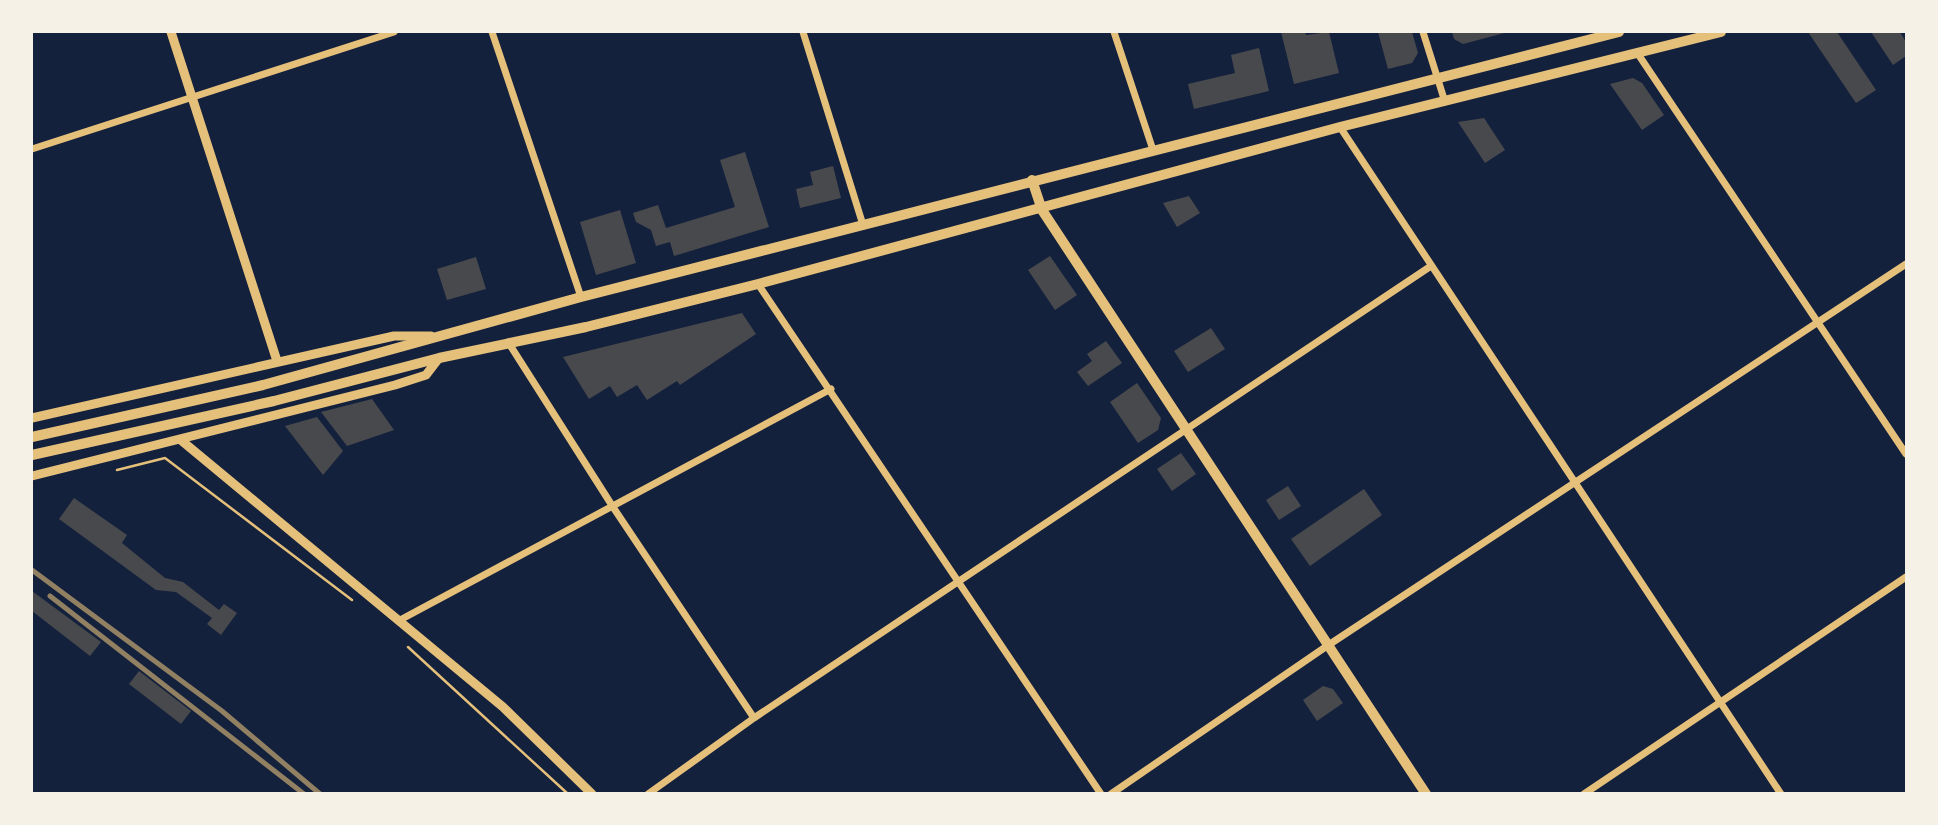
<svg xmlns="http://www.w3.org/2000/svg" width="1938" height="825" viewBox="0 0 1938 825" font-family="'Playfair Display',serif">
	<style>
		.building { fill: #48494c }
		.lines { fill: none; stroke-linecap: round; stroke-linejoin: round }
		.path { stroke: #e5c07b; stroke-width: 2.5 }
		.minor { stroke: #e5c07b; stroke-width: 7 }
		.tertiary { stroke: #e5c07b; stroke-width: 9 }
		.secondary { stroke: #e5c07b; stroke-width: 10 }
		.primary { stroke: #e5c07b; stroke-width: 10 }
		.rail { stroke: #918062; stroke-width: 5 }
	</style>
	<rect width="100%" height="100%" fill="#14213d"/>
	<!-- building -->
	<path class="building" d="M 1281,32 L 1305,32 L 1306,35 L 1329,32 L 1339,73 L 1294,84 Z
		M 1378,32 L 1412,32 L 1418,53 L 1412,63 L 1388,69 Z
		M 1452,32 L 1508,32 L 1463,44 L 1454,39 Z
		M 1808,32 L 1837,32 L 1876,90 L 1856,103 Z
		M 1871,32 L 1900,32 L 1906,42 L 1906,56 L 1893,65 Z
		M 1259,48 L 1269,91 L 1194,109 L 1188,84 L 1235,73 L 1231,55 Z
		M 1633,78 L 1642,83 L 1664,115 L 1642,130 L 1610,84 Z
		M 1484,118 L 1505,150 L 1485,163 L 1458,122 Z
		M 745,152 L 769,227 L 674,256 L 670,242 L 656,246 L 651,230 L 636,222 L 633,213 L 658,205 L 666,228 L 735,207 L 720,160 Z
		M 833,166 L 841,198 L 800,208 L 796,189 L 813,185 L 810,172 Z
		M 1189,196 L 1200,213 L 1177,227 L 1163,203 Z
		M 620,210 L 636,263 L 596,275 L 580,222 Z
		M 1050,256 L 1077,295 L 1055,310 L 1028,270 Z
		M 476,257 L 486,289 L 447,300 L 437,269 Z
		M 742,313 L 756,334 L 680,385 L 677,381 L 647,400 L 637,385 L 617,397 L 610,386 L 589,399 L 563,357 Z
		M 1211,328 L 1225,349 L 1188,372 L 1174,351 Z
		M 1106,341 L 1122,363 L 1088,386 L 1077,372 L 1092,361 L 1087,354 Z
		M 1137,383 L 1161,418 L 1158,430 L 1138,443 L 1110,402 Z
		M 372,399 L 394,430 L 347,446 L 321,412 Z
		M 317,417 L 343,451 L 323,475 L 285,426 Z
		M 1181,453 L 1196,474 L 1172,491 L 1157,469 Z
		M 1288,486 L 1301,506 L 1279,520 L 1266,500 Z
		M 1364,489 L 1382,515 L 1310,566 L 1291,539 Z
		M 74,498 L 127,535 L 122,543 L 165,578 L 183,582 L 219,610 L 224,604 L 237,613 L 221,635 L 207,624 L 212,618 L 176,592 L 156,590 L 59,519 Z
		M 32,591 L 101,642 L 90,656 L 32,611 Z
		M 139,671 L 191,711 L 181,724 L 129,684 Z
		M 1323,686 L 1333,689 L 1343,703 L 1317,721 L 1303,700 Z"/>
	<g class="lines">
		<!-- path -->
		<path class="path" d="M 117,470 L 165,458 L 352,600
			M 408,647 L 568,794"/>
		<!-- minor -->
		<path class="minor" d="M 492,32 L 581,297
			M 803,32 L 863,225
			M 1114,32 L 1153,150
			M 1423,32 L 1445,102
			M 1638,54 L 1906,454
			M 1340,127 L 1781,794
			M 32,149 L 394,32
			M 758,284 L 1101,794
			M 508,342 L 613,507 L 754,718
			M 400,620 L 831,389
			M 648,794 L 754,718 L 1431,266
			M 1111,794 L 1327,646 L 1906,264
			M 1584,794 L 1906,577"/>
		<!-- tertiary -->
		<path class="tertiary" d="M 171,32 L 277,361
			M 32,418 L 394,336 L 431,336
			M 182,441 L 503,707 L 592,794
			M 32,476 L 395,385 L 426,375 L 439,358"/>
		<!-- secondary -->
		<path class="secondary" d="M 1032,180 L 1042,210 L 1426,794"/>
		<!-- primary -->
		<path class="primary" d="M 32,437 L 263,385 L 581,297 L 1619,32
			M 32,455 L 274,401 L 439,358 L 586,327 L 758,284 L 1340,127 L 1721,32"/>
		<!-- rail -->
		<path class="rail" d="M 32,570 L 222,711 L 320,794
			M 50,596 L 304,794"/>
	</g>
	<!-- border -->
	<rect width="1938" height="825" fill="none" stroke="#f6f1e7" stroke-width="66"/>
</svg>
